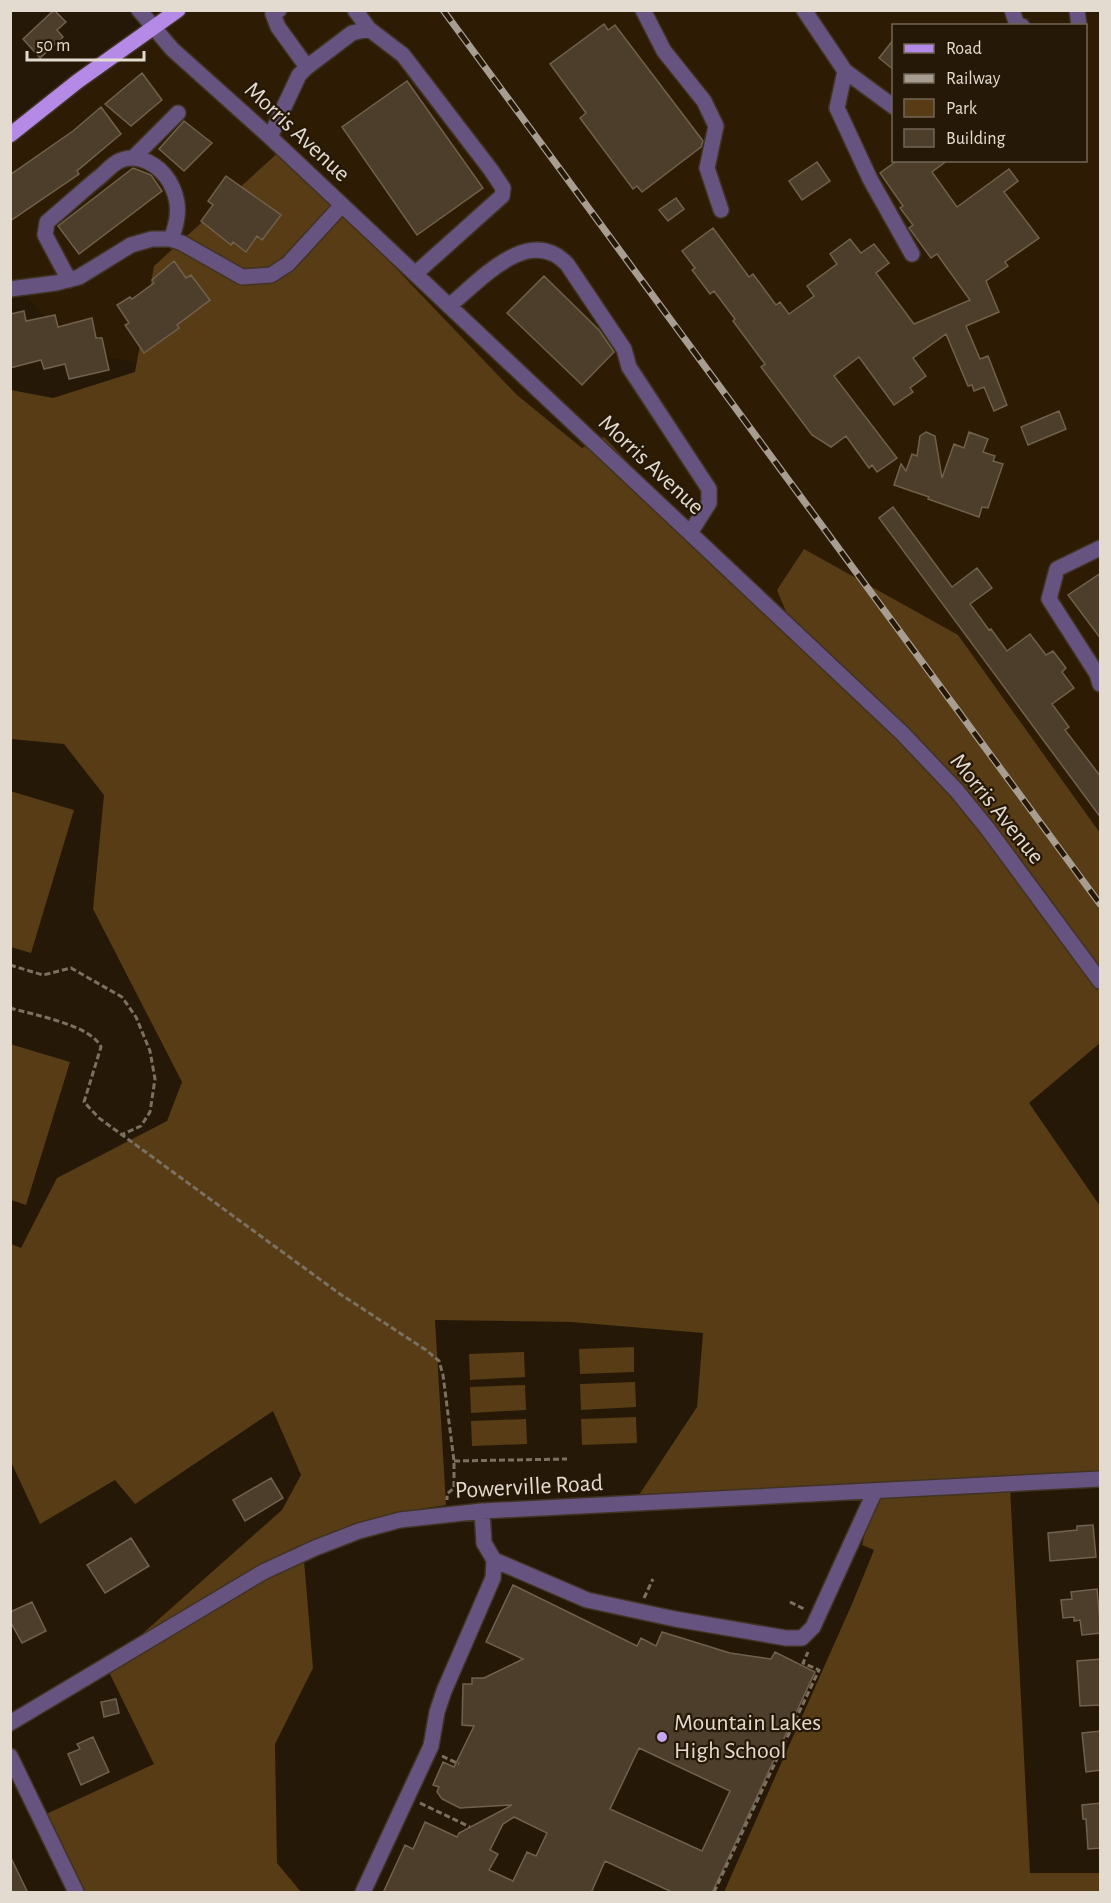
<svg xmlns="http://www.w3.org/2000/svg" width="1111" height="1903" viewBox="0 0 1111 1903" font-family="'Alegreya Sans',sans-serif">
	<style>
		.built { fill: #2d1c03; fill-rule: evenodd }
		.green { fill: #573c16 }
		.building { fill: #4d3e2b; stroke: #70604c; stroke-width: 1.5; fill-rule: evenodd }
		.lines { fill: none; stroke-linecap: round; stroke-linejoin: round }
		.minor-casing { stroke: #413322; stroke-width: 18 }
		.major-casing { stroke: #413322; stroke-width: 18 }
		.path { stroke: #7c7061; stroke-width: 3; stroke-dasharray: 6 3; stroke-linecap: butt }
		.minor { stroke: #66537f; stroke-width: 15 }
		.major { stroke: #b48ae6; stroke-width: 15 }
		.rail-casing { stroke: #a79d90; stroke-width: 7 }
		.rail { stroke: #261806; stroke-width: 4.5; stroke-dasharray: 14; stroke-linecap: butt }
		.poi-dot { fill: #c6a6f0; stroke: #261806; stroke-width: 2 }
		.labels { text-anchor: middle; dominant-baseline: central; stroke-width: 4.5; stroke-linejoin: round; paint-order: stroke }
		.street-label { font-size: 24px; fill: #e4dbd0; stroke: #261806 }
		.poi-label { font-size: 24px; fill: #e4dbd0; stroke: #261806; text-anchor: start }
	</style>
	<rect width="100%" height="100%" fill="#261806"/>
	<!-- built -->
	<path class="built" d="M 178,11 L 1100,11 L 1100,833 L 958,635 L 802,647 L 582,448 L 517,395 L 282,150 L 154,266 L 136,362 L 78,352 L 11,280 L 11,135 ZM 894,26 L 1086,26 L 1086,160 L 894,160 Z"/>
	<!-- green -->
	<path class="green" d="M 282,149 L 517,395 L 582,448 L 604,437 L 800,645 L 777,590 L 804,549 L 958,635 L 1100,833 L 1100,1043 L 1029,1103 L 1100,1206 L 1100,1482 L 1010,1487 L 1030,1873 L 1100,1873 L 1100,1892 L 724,1892 L 852,1604 L 874,1550 L 862,1545 L 875,1492 L 639,1495 L 697,1407 L 703,1333 L 571,1322 L 435,1320 L 446,1505 L 408,1511 L 332,1532 L 303,1548 L 313,1668 L 275,1744 L 277,1863 L 301,1892 L 78,1892 L 42,1816 L 154,1764 L 106,1666 L 282,1510 L 301,1475 L 273,1411 L 135,1504 L 115,1480 L 40,1524 L 11,1462 L 11,1244 L 21,1248 L 57,1178 L 167,1121 L 182,1082 L 93,909 L 104,795 L 64,744 L 11,739 L 11,390 L 53,398 L 135,372 L 154,266 Z
		M 10,791 L 74,810 L 31,953 L 11,947 Z
		M 10,1044 L 70,1062 L 26,1205 L 11,1200 Z
		M 634,1347 L 634,1372 L 580,1374 L 579,1349 Z
		M 524,1352 L 525,1377 L 470,1380 L 469,1354 Z
		M 635,1382 L 636,1407 L 581,1410 L 580,1384 Z
		M 525,1385 L 526,1410 L 471,1413 L 470,1387 Z
		M 636,1417 L 637,1443 L 582,1445 L 581,1419 Z
		M 526,1419 L 527,1444 L 472,1446 L 471,1421 Z"/>
	<!-- building -->
	<path class="building" d="M 54,10 L 66,22 L 57,30 L 63,37 L 40,58 L 23,39 Z
		M 604,24 L 608,30 L 615,25 L 703,141 L 701,147 L 642,192 L 637,186 L 633,189 L 580,118 L 586,113 L 550,64 Z
		M 894,39 L 894,70 L 879,58 Z
		M 142,73 L 162,100 L 131,126 L 105,104 Z
		M 407,81 L 483,188 L 417,235 L 342,127 Z
		M 101,107 L 121,134 L 77,171 L 79,174 L 10,221 L 10,175 L 73,131 Z
		M 184,121 L 212,143 L 184,171 L 159,149 Z
		M 898,160 L 948,160 L 932,172 L 957,207 L 1009,169 L 1018,181 L 1004,192 L 1039,238 L 1005,262 L 1008,266 L 986,281 L 999,312 L 966,326 L 980,359 L 988,356 L 1007,405 L 994,411 L 984,387 L 974,391 L 972,385 L 968,386 L 946,334 L 913,358 L 926,376 L 910,388 L 913,392 L 894,405 L 859,357 L 834,376 L 897,458 L 877,472 L 872,465 L 869,468 L 846,436 L 831,447 L 812,435 L 761,367 L 765,364 L 733,321 L 735,319 L 714,291 L 710,294 L 692,270 L 695,268 L 682,251 L 713,228 L 749,277 L 753,274 L 776,305 L 780,302 L 789,314 L 814,296 L 807,286 L 837,264 L 830,254 L 850,239 L 861,253 L 874,244 L 889,263 L 876,273 L 914,324 L 970,300 L 937,254 L 931,258 L 909,228 L 913,225 L 900,208 L 903,206 L 880,173 Z
		M 817,162 L 830,181 L 802,200 L 789,181 Z
		M 133,168 L 151,175 L 162,191 L 79,254 L 58,226 Z
		M 226,176 L 281,215 L 262,240 L 257,236 L 246,252 L 233,242 L 231,245 L 201,221 L 213,205 L 208,201 Z
		M 676,198 L 684,209 L 668,221 L 659,210 Z
		M 174,261 L 186,278 L 191,275 L 210,300 L 177,325 L 179,328 L 144,353 L 125,325 L 129,323 L 117,305 L 130,297 L 132,299 L 154,283 L 152,280 Z
		M 544,276 L 599,330 L 614,352 L 582,385 L 507,313 Z
		M 24,311 L 26,321 L 55,315 L 58,327 L 92,318 L 96,338 L 102,338 L 109,370 L 69,379 L 65,364 L 44,369 L 41,360 L 10,368 L 10,314 Z
		M 1059,411 L 1066,429 L 1028,445 L 1021,427 Z
		M 926,432 L 935,436 L 942,478 L 954,444 L 964,448 L 969,432 L 988,439 L 983,452 L 995,456 L 993,461 L 1003,464 L 988,508 L 982,507 L 979,517 L 928,499 L 929,497 L 894,485 L 901,464 L 906,471 L 912,454 L 917,456 L 920,436 Z
		M 893,507 L 952,587 L 977,568 L 992,588 L 970,604 L 989,630 L 991,629 L 1007,651 L 1030,634 L 1046,655 L 1053,651 L 1066,668 L 1062,672 L 1074,688 L 1052,704 L 1069,727 L 1065,730 L 1101,777 L 1101,818 L 879,518 Z
		M 1101,573 L 1101,639 L 1068,595 Z
		M 271,1478 L 283,1498 L 245,1521 L 233,1500 Z
		M 1093,1525 L 1096,1557 L 1050,1561 L 1048,1533 L 1077,1530 L 1077,1526 Z
		M 131,1538 L 149,1566 L 105,1593 L 87,1565 Z
		M 513,1585 L 637,1646 L 641,1638 L 656,1646 L 662,1632 L 730,1653 L 771,1659 L 775,1652 L 815,1672 L 712,1893 L 674,1893 L 605,1861 L 591,1893 L 383,1893 L 405,1845 L 413,1849 L 425,1822 L 457,1837 L 459,1833 L 512,1805 L 460,1808 L 442,1799 L 437,1792 L 439,1787 L 433,1785 L 443,1762 L 454,1767 L 474,1726 L 462,1725 L 463,1684 L 472,1684 L 472,1678 L 484,1678 L 523,1659 L 486,1642 ZM 639,1748 L 730,1791 L 702,1851 L 610,1809 ZM 514,1817 L 547,1833 L 536,1856 L 527,1852 L 513,1881 L 489,1870 L 498,1854 L 490,1850 L 503,1824 Z
		M 1097,1589 L 1101,1633 L 1082,1635 L 1080,1620 L 1074,1621 L 1074,1617 L 1063,1618 L 1061,1600 L 1072,1599 L 1071,1592 Z
		M 32,1602 L 46,1631 L 22,1643 L 10,1621 L 10,1612 Z
		M 1101,1659 L 1101,1705 L 1080,1706 L 1077,1661 Z
		M 116,1699 L 119,1713 L 104,1717 L 101,1702 Z
		M 1101,1731 L 1101,1770 L 1086,1772 L 1082,1733 Z
		M 93,1737 L 109,1772 L 81,1785 L 68,1754 L 80,1749 L 77,1744 Z
		M 1101,1803 L 1101,1848 L 1088,1849 L 1086,1819 L 1083,1819 L 1082,1805 Z
		M 10,1856 L 28,1893 L 10,1893 Z"/>
	<g class="lines">
		<defs>
			<path id="minor" d="M 139,10 L 172,49 L 270,137 L 902,733 L 957,791 L 987,828 L 1100,981
				M 279,10 L 273,14 L 278,27 L 307,67
				M 355,10 L 369,29
				M 643,10 L 664,51 L 704,101 L 716,126 L 707,168 L 721,210
				M 804,10 L 845,71 L 894,107
				M 1012,10 L 1017,25 L 1022,26
				M 1077,10 L 1079,26
				M 845,71 L 837,108 L 870,179 L 912,254
				M 270,137 L 299,75 L 307,67 L 352,33 L 369,29 L 403,55 L 491,170 L 503,188 L 502,196 L 415,274
				M 134,157 L 178,113
				M 69,280 L 45,235 L 47,222 C 64,208 80,193 97,179 C 104,174 111,165 119,161 C 138,152 159,165 169,181 C 181,201 179,219 171,239
				M 10,289 L 56,283 L 79,277 L 131,245 L 152,239 L 170,239 L 182,243 L 242,277 L 271,275 L 288,264 L 342,205
				M 449,306 C 480,281 528,224 567,264 L 624,349 L 629,367 L 709,489 L 709,503 L 690,533
				M 1100,548 L 1057,569 L 1049,599 L 1097,674 L 1100,684
				M 482,1511 L 484,1543 L 494,1560 L 587,1600 L 675,1619 L 786,1638 L 802,1638 L 813,1627 L 875,1491
				M 10,1723 L 263,1572 L 315,1548 L 359,1531 L 400,1520 L 482,1511 L 1100,1479
				M 10,1756 L 76,1892
				M 363,1892 L 431,1746 L 437,1712 L 444,1691 L 493,1578 L 494,1560"/>
			<path id="major" d="M 10,135 L 78,81 L 178,10"/>
		</defs>
		<!-- minor casing -->
		<use href="#minor" class="minor-casing"/>
		<!-- major casing -->
		<use href="#major" class="major-casing"/>
		<!-- path -->
		<path class="path" d="M 10,965 L 43,975 L 71,968 L 122,997 L 136,1017 L 150,1051 L 155,1079 L 150,1112 L 141,1126 L 123,1134
			M 10,1008 C 34,1015 91,1025 101,1047 L 84,1102 L 99,1118 L 340,1294 L 426,1350 L 439,1361 L 443,1375 L 454,1461 L 454,1488 L 447,1494 L 447,1500
			M 454,1461 L 567,1459
			M 644,1598 L 653,1579
			M 790,1602 L 806,1610
			M 442,1756 L 459,1764
			M 420,1803 L 470,1827
			M 714,1892 L 819,1670 L 803,1663 L 808,1652"/>
		<!-- minor -->
		<use href="#minor" class="minor"/>
		<!-- major -->
		<use href="#major" class="major"/>
		<defs>
			<path id="rail" d="M 443,10 L 1100,904"/>
		</defs>
		<!-- rail casing -->
		<use href="#rail" class="rail-casing"/>
		<!-- rail -->
		<use href="#rail" class="rail"/>
	</g>
	<!-- markers -->
	<circle class="poi-dot" cx="662" cy="1737" r="6"/>
	<g class="labels">
		<!-- street labels -->
		<g class="street-label">
			<text transform="translate(297 132) rotate(43)">Morris Avenue</text>
			<text transform="translate(651 465) rotate(43)">Morris Avenue</text>
			<text transform="translate(997 809) rotate(51)">Morris Avenue</text>
			<text transform="translate(529 1487) rotate(-3)">Powerville Road</text>
		</g>
		<!-- poi labels -->
		<g class="poi-label">
			<text x="674" y="1723">Mountain Lakes<tspan x="674" dy="28">High School</tspan></text>
		</g>
	</g>
	<!-- border -->
	<rect width="1111" height="1903" fill="none" stroke="#e4dbd0" stroke-width="24"/>
	<!-- legend -->
	<rect x="892" y="24" width="195" height="138" fill="#261806" stroke="#726657" stroke-width="1.5"/>
	<rect x="904" y="44" width="30" height="9" fill="#b48ae6" stroke="#726657" stroke-width="1.5"/>
	<text x="946" y="54" font-size="18" fill="#e4dbd0">Road</text>
	<rect x="904" y="74" width="30" height="9" fill="#a79d90" stroke="#726657" stroke-width="1.5"/>
	<text x="946" y="84" font-size="18" fill="#e4dbd0">Railway</text>
	<rect x="904" y="99" width="30" height="18" fill="#573c16" stroke="#726657" stroke-width="1.5"/>
	<text x="946" y="114" font-size="18" fill="#e4dbd0">Park</text>
	<rect x="904" y="129" width="30" height="18" fill="#4d3e2b" stroke="#726657" stroke-width="1.5"/>
	<text x="946" y="144" font-size="18" fill="#e4dbd0">Building</text>
	<!-- scale -->
	<path d="M27 51v9h117v-9" fill="none" stroke="#e4dbd0" stroke-width="3"/>
	<text x="36" y="51" font-size="18" fill="#e4dbd0" stroke="#261806" stroke-width="4.5" paint-order="stroke">50 m</text>
</svg>
